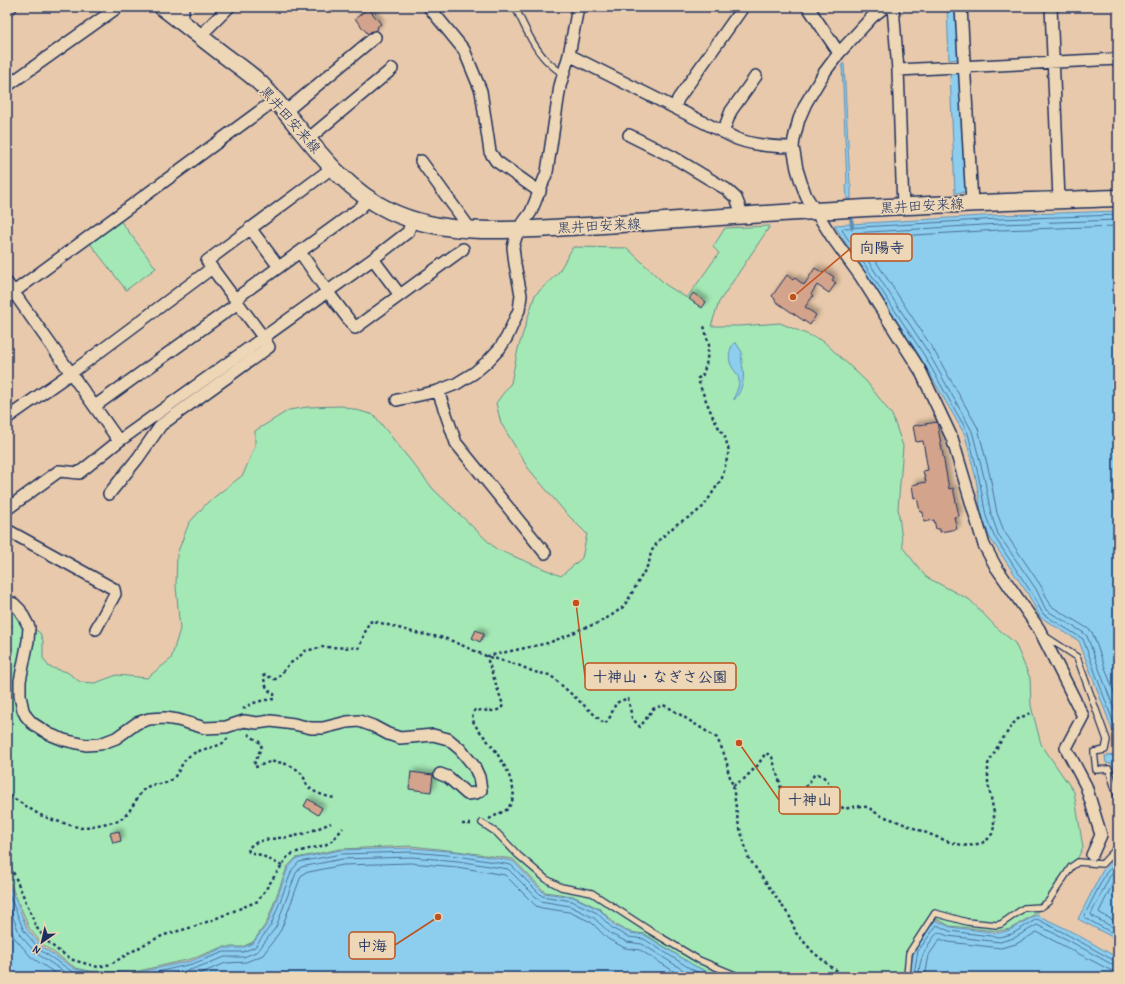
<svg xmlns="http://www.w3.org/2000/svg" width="1125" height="984" viewBox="0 0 1125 984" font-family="'Patrick Hand','Klee One',sans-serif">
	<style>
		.green { fill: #a4e9b5; stroke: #608c8a }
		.water { fill: #8dceee; stroke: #5f8eb4 }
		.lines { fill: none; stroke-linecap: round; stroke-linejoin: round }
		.shore { stroke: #496f98; stroke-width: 1 }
		.stream { stroke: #5f8eb4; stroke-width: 4 }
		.building { fill: #d3a38c; stroke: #1b2f5e; filter: url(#shadow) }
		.lane-casing { stroke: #1b2f5e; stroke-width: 8 }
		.street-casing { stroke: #1b2f5e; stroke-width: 14 }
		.secondary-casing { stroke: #1b2f5e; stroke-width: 19 }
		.path { stroke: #1b2f5e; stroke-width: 2.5; stroke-dasharray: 3 3; stroke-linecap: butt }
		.lane { stroke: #eed7b7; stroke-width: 5.5 }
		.street { stroke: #eed7b7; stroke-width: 11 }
		.secondary { stroke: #eed7b7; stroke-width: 16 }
		.labels { text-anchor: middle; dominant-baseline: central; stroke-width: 3.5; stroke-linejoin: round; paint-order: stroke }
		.street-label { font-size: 14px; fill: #1b2f5e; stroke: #eed7b7 }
		.leader { fill: none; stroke: #bf511c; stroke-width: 1.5 }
		.callout-dot { fill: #bf511c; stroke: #eed7b7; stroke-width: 1.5 }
		.callout { fill: #eed7b7; stroke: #bf511c; stroke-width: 1.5 }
		.callout-label { font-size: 15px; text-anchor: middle; font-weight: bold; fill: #1b2f5e }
	</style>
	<defs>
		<filter id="shadow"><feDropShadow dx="3.5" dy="-3.5" stdDeviation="2" flood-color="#0004"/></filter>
	</defs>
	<rect width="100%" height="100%" fill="#e8c9ab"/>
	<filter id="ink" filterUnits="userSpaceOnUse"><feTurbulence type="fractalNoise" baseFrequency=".025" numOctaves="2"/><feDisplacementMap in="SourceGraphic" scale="8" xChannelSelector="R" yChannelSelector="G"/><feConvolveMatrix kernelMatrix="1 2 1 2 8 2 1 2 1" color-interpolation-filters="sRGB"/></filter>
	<g filter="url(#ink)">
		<!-- green -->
		<path class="green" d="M 119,219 L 156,268 L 126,290 L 89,242 Z
			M 770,226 L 719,302 L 711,326 L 740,326 L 780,323 L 823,341 L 866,381 L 892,415 L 903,446 L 898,508 L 903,548 L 926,577 L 970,600 L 996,627 L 1015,643 L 1030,678 L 1031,706 L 1041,744 L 1074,792 L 1083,848 L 1072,868 L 1043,909 L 1010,929 L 998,931 L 950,926 L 935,918 L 914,948 L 909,974 L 910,977 L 719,977 L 693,965 L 645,934 L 630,932 L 616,925 L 600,909 L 573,896 L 545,892 L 513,859 L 457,851 L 411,846 L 340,849 L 296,858 L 287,867 L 267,922 L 253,942 L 242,947 L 223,947 L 191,959 L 134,972 L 90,971 L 76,968 L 43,945 L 29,928 L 24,915 L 7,876 L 7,607 L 18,617 L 40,633 L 43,641 L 43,658 L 49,667 L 67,672 L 80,682 L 95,683 L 117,675 L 147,678 L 171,659 L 180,629 L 176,586 L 177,554 L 189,523 L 208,502 L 243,475 L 255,446 L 255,431 L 289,410 L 308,407 L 342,406 L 374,415 L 434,490 L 496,549 L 561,576 L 582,558 L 587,534 L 565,512 L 528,468 L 501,423 L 496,403 L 511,383 L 518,349 L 535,295 L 558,273 L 573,247 L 627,248 L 666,285 L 687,298 L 719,253 L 713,247 L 725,228 Z"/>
		<!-- water -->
		<path class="water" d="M 947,7 L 957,7 L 960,59 L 949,60 Z
			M 842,64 L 844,64 L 850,184 L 851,185 L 851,199 L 847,199 L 846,184 L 847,184 Z
			M 960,71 L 966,192 L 955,193 L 950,72 Z
			M 1118,211 L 1118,783 L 1113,764 L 1106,763 L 1105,756 L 1116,755 L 1116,740 L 1079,641 L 1040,617 L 1028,594 L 990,538 L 982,517 L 976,479 L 965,435 L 920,357 L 834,225 L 999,215 Z
			M 734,343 L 736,343 L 742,352 C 741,358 742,363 743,369 C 745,379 741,393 734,400 C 734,394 739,389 739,382 C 739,373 734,372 731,365 C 728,358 729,349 734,343 Z
			M 412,848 L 459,852 L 513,861 L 544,893 L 573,897 L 600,910 L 615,926 L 630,933 L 645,935 L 693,965 L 717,977 L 7,977 L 7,882 L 17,902 L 27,929 L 42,947 L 75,969 L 91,972 L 135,973 L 191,961 L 223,948 L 242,948 L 253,943 L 268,923 L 288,868 L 296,859 L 341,850 Z
			M 1118,856 L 1118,940 L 1078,919 L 1103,870 Z
			M 1036,915 C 1064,926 1091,943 1118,958 L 1118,977 L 911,977 L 910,974 L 914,949 L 935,920 L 950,927 L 999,933 L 1010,930 Z"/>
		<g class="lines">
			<!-- shore -->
			<path class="shore" d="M 1118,215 L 999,219 L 844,228 L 842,230 L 924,355 L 968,433 L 979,478 L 986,516 L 994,536 L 1031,592 L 1043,614 L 1083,639 L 1118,735
				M 1118,220 L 999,224 L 853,233 L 851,235 L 928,352 L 972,431 L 984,477 L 991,514 L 998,534 L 1036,589 L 1046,610 L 1084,633 L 1087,636 L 1118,720
				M 1118,226 L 1000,230 L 864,238 L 862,240 L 933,349 L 978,428 L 990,476 L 997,513 L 1004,531 L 1041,586 L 1051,606 L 1087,628 L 1092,632 L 1118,703
				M 1118,861 L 1106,873 L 1084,916 L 1085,918 L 1118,936
				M 1118,868 L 1110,876 L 1091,914 L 1092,916 L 1118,930
				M 1118,877 L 1115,879 L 1099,912 L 1100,913 L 1118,923
				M 7,891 L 13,904 L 24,931 L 40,950 L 73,972 L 91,976 L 135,977 L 192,964 L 224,952 L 243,952 L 255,947 L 271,925 L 292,870 L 299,862 L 341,854 L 411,852 L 458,856 L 511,865 L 542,896 L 572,901 L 597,913 L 613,929 L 629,937 L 644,939 L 691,969 L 708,977
				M 7,902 L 20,935 L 36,953 L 72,977
				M 7,918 L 14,937 L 31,957 L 61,977
				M 158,977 L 193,969 L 225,957 L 244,957 L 258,951 L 276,927 L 296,873 L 301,867 L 342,859 L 411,857 L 458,861 L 508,869 L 540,901 L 570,906 L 594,918 L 611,934 L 627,942 L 642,944 L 688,973 L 696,977
				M 186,977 L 196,975 L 226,963 L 246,962 L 263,955 L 281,930 L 301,876 L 304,873 L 343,865 L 411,863 L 457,867 L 505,875 L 536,906 L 542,908 L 569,912 L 591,922 L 608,939 L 625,948 L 640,950 L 683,977
				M 914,977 L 914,973 L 918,951 L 937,925 L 949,931 L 999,937 L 1012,934 L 1037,919 L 1068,935 L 1115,961 L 1118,961
				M 919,977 C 918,959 927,945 938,932 L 948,936 L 1000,942 L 1014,938 L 1037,925 L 1066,939 L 1113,965 L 1118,966
				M 925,977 L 929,955 L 940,939 L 948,942 L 1001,948 L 1016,944 L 1037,932 L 1110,970 L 1118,972"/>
			<!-- stream -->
			<path class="stream" d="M 851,213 L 852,228"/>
		</g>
		<!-- building -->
		<path class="building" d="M 368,8 L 381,24 L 377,27 L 378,29 L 372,33 L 371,32 L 368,34 L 355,19 Z
			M 815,268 L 823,273 L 825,271 L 834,277 L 832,280 L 836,283 L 829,293 L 817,285 L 811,294 L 813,296 L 805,307 L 816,315 L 810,325 L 775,301 L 775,299 L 772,296 L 787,275 L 793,280 L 795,278 L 804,285 Z
			M 693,293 L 706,302 L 702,308 L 689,299 Z
			M 937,422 L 949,489 L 953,488 L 959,516 L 954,517 L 957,529 L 940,532 L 940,529 L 936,529 L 934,520 L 924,522 L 923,512 L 920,512 L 917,497 L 914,498 L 912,485 L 926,482 L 923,471 L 928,470 L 923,441 L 916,442 L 913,426 Z
			M 476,630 L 484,634 L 480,642 L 472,638 Z
			M 411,772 L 433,775 L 431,792 L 409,789 Z
			M 308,799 L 322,808 L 318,815 L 304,806 Z
			M 119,831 L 121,841 L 113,843 L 110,833 Z"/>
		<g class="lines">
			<defs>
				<path id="lane" d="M 515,7 C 524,25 532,45 546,60 C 551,65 557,70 563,74
					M 1045,636 L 1077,657 L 1107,740 L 1105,750 L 1094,752 L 1096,770 L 1109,769 L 1118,799
					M 482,823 L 497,833 L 518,855 L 546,879 L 561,887 L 592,893 L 649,930 L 699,960 L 740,977
					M 908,977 L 907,975 L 909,953 L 935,913 L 967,922 L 997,925 L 1001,924 L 1024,908 L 1041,907 L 1048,902 L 1071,867 L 1078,862 L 1102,864 L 1118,847"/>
				<path id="street" d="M 429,7 L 464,50 L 481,91 L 490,152 L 496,161 L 540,192
					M 808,7 L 839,53
					M 885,7 L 872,17 L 839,53 L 824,73 L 806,103 L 799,119 L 794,139 L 793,147 L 797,169 L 801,182 L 806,196 L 832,237 L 861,277 L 920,370 L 952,438 L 984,545 L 996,567 L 1039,629 L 1083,716 L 1066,748 L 1086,786 L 1101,835 L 1092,855
					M 893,7 L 898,70 L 903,207
					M 961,7 L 972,203
					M 1051,7 L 1059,200
					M 7,10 L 11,7
					M 181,21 L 183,13 L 183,7
					M 200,36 L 229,7
					M 569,55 L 737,139 C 756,146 774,147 793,147
					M 898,70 L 1118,59
					M 7,86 L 118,7
					M 675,108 L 678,99 L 741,10
					M 285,112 L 375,37
					M 723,132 L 731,111 L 756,76
					M 629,135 L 673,157 L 726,189 L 736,198 L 743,216
					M 308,139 L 392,69
					M 421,161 L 471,230
					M 250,228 L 279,267 L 360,208 L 369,199
					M 300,252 L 327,291 L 355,328 L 463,249
					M 373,259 L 400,295
					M 212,268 L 207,261 L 332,168
					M 7,283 L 119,441
					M 7,297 L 275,100
					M 235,299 L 279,267
					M 397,400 L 438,391
					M 95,406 L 238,303
					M 7,418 L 71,373 L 212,268 L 263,337 L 269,347 L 161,425 L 138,458 L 109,494
					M 7,509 L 59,471 L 79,473 L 119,441 L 373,259 L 408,232 L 412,220
					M 7,530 L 114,589 L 115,594 L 96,629
					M 545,553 L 456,443 L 438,391 L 456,384 L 474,373 L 487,362 L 500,348 L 507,337 L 519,310 L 521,295 L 515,264 L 513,247 L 518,230 L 531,212 L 547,172 L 560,86 L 569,55 L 578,7
					M 7,601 L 14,604 L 20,610 L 29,627 L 28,641 L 20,681 L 20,696 L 23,710 L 26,716 L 32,723 L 49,734 L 64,740 L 86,745 L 100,744 L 116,738 L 137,723 L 149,719 L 165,718 L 178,720 L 205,728 L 226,727 L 244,721 L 257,723 L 271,721 L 294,724 L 311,728 L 323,728 L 347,722 L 359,721 L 373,726 L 388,734 L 400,738 L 433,735 L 448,739 L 460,749 L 474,766 L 479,777 L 481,790 L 476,793 L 467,794 L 448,777 L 440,774"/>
				<path id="secondary" d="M 162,7 C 183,23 203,39 224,55 C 236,64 250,73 261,84 C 302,127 334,185 390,211 C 449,239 522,229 586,226 C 662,222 739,215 815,211 C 916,204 1017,202 1118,198"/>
			</defs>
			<!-- lane casing -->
			<use href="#lane" class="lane-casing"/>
			<!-- street casing -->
			<use href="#street" class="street-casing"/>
			<!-- secondary casing -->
			<use href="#secondary" class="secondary-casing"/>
			<!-- path -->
			<path class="path" d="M 7,632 L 11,626 L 10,618
				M 243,709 C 252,702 263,700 274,699 L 274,694 L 267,689 L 263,676 L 265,675 L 274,679 L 277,679 L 289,664 L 297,659 L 305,651 L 323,647 L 359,648 L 369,622 L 374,621 L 416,633 L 440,637 L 450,640 L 486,656 L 518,665 L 534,672 L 550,675 L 605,724 L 610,717 L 616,703 L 628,698 L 632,718 L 640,727 L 653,709 L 663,705 L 668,707 L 717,738 L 723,751 L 727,763 L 728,771 L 733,786 L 738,822 L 744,842 L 748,857 L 790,917 L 796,933 L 813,952 L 831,967 L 847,977
				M 248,734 L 262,744 C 260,752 256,758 254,765 L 255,767 C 260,766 265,763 270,762 C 281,761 297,766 303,776 C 305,779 305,782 307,785 C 313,793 325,796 334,798
				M 733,786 L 744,779 L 757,766 L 765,754 L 766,753 L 772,757 L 780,783 L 782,797 L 785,803 L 788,805 L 798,799 L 814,775 C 823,771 831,786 834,793 C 835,796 835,800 837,802 C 838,805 842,807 844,809 L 857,806 L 868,807 L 879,815 L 891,819 L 952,843 L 968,846 L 982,843 L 988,839 L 992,834 L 994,827 L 994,813 L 988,783 L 988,764 L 999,744 L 1016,720 L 1030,713
				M 7,790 L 13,798 L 40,815 L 53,820 L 81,828 L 119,821 L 128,813 L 142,791 C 153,781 158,786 168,782 C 178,777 180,765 187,758 C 196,749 211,749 221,744 C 224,743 226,740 228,738
				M 489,819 L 508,809 L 512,801 L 514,792 L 508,772 L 495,750 L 474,724 L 472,714 L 475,710 L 494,711 L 501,709 L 503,705 L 487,658 L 488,656 L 548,643 L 569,635 L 581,629 L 598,623 L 612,615 L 623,607 L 628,600 L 649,563 L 651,552 L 659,540 L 677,524 L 693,515 L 704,506 L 722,478 L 729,451 L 725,437 L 717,425 L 712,415 L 700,386 L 698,378 L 702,377 L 706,365 L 709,345 L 704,326
				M 462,824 L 473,824
				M 7,862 L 14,874 L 37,928 L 46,940 L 56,949 L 73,960 L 98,967 L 111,964 L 145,944 L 164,935 L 193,927 L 212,920 L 258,901 L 288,856 L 297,852 L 325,845 L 333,840 L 343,828
				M 282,866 L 261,855 L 249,852 L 248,849 C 256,837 282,839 295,836 C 307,833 319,828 331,823"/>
			<!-- lane -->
			<use href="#lane" class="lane"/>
			<!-- street -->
			<use href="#street" class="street"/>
			<!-- secondary -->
			<use href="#secondary" class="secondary"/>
		</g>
	</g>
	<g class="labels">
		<!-- street labels -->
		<g class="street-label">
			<text transform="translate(291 119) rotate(49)">黒井田安来線</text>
			<text transform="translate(922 205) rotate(-3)">黒井田安来線</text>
			<text transform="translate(599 225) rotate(-3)">黒井田安来線</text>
		</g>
	</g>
	<!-- callouts -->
	<path class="leader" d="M793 297L851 248M576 603L585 677M739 743L779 800M438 917L395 945"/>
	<g class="callout-dot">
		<circle cx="793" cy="297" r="4"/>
		<circle cx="576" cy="603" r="4"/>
		<circle cx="739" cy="743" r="4"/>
		<circle cx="438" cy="917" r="4"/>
	</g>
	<g class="callout">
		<rect x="851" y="234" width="61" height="27" rx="4"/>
		<rect x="585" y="663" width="151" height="27" rx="4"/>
		<rect x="779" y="787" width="61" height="27" rx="4"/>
		<rect x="349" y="932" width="46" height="27" rx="4"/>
	</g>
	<g class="callout-label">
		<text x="882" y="253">向陽寺</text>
		<text x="660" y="682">十神山・なぎさ公園</text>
		<text x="810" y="805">十神山</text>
		<text x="372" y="951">中海</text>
	</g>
	<!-- margin -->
	<rect width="1125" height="984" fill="none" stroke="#eed7b7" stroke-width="24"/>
	<rect x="12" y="12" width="1101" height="960" fill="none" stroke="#1b2f5e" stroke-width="1.5" filter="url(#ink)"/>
	<!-- north arrow -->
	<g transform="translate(42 942) rotate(214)" stroke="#eed7b7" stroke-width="3" paint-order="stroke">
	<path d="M0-3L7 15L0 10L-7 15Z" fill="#1b2f5e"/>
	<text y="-6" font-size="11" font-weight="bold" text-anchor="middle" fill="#1b2f5e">N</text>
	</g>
</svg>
